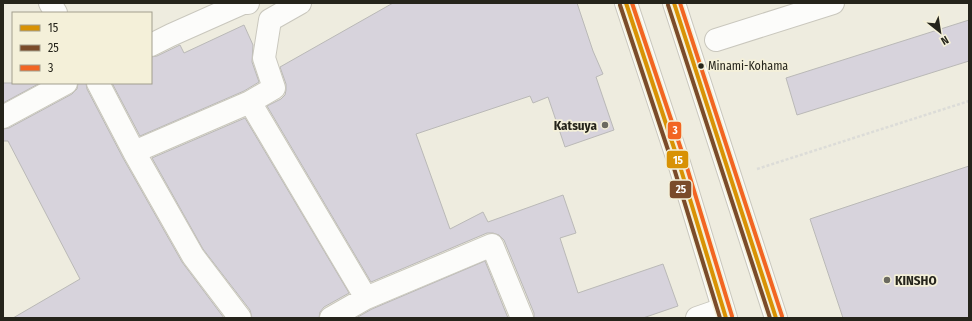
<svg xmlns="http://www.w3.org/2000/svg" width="972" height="321" viewBox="0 0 972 321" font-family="'Fira Sans Condensed',sans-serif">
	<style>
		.building { fill: #d7d3dc; stroke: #bab9b7 }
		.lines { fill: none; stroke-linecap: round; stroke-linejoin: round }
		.minor-casing { stroke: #c9c7bd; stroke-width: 24 }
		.highway-casing { stroke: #c9c7bd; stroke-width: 24 }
		.path { stroke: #dcdcd8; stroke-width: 2.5; stroke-dasharray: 3 2; stroke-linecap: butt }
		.minor { stroke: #fcfcfa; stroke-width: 22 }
		.highway { stroke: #fcfcfa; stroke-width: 22 }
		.bus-1-casing { stroke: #f4f0d9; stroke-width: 7 }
		.bus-2-casing { stroke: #f4f0d9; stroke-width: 7 }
		.bus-3-casing { stroke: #f4f0d9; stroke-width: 7 }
		.bus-1 { stroke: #d89204; stroke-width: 4 }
		.bus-2 { stroke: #7a4b2a; stroke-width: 4 }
		.bus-3 { stroke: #f26522; stroke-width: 4 }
		.bus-dot { fill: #25241b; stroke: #f4f0d9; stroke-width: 1.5 }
		.poi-dot { fill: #6b6a60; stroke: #f4f0d9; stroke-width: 1.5 }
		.labels { text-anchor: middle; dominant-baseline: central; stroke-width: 3.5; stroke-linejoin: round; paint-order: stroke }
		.bus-label { font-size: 12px; fill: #25241b; stroke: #f4f0d9; text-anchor: start }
		.poi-label { font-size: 13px; font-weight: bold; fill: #25241b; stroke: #f4f0d9; text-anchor: end }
		.line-badge { stroke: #f4f0d9; stroke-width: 1.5 }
		.badge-label { font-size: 11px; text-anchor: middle; font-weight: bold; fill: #fff }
	</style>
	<rect width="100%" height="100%" fill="#eeecdf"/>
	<!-- building -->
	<path class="building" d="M 393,3 L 577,3 L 593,51 L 603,74 L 596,77 L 614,130 L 565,147 L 548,97 L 533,103 L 530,96 L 416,134 L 450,229 L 483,212 L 488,222 L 563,195 L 576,233 L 560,238 L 578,293 L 663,264 L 678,306 L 643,318 L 534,318 L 534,313 L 504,240 L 499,235 L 493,233 L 487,233 L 371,282 L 267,106 L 281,99 L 285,95 L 286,90 L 286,84 L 280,67 Z
		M 969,20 L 969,61 L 797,115 L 786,78 Z
		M 244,25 L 253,45 L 252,62 L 259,82 L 244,91 L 140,136 L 112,83 L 151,83 L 151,57 L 157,56 L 180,45 L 184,53 Z
		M 3,83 L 40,83 L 3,103 Z
		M 78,83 L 86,83 L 87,89 L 123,158 L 182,262 L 224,318 L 13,318 L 80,279 L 8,141 L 3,141 L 3,129 L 9,128 L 72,94 L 77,89 Z
		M 245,118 L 349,293 L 324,307 L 320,312 L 319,318 L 252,318 L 250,310 L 203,249 L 152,158 Z
		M 969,166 L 969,318 L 843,318 L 810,219 Z
		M 485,261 L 508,318 L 356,318 L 372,309 Z"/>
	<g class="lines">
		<defs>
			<path id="minor" d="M 50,3 L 56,13
				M 716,40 L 833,3
				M 151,45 L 171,35 L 243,3 L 248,3
				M 98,83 L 134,152 L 193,256 L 240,318
				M 250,102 L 366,298
				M 3,117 L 66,83
				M 134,152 L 250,102 L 274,88 L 264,58 L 270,20 L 300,3
				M 331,318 L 366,298 L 492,245 L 522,318
				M 697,318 L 723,309"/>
			<path id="highway" d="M 626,3 L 679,163 L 726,318
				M 674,3 L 776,318"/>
		</defs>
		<!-- minor casing -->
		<use href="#minor" class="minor-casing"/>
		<!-- highway casing -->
		<use href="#highway" class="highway-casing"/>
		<!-- path -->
		<path class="path" d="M 757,169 L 969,101"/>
		<!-- minor -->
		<use href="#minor" class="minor"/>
		<!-- highway -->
		<use href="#highway" class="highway"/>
		<defs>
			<path id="bus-1" d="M 626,3 L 679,163 L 726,318
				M 674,3 L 776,318"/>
			<path id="bus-2" d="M 620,5 L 673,165 L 720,318
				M 668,5 L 770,318"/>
			<path id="bus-3" d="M 632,3 L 685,161 L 732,316
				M 680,3 L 782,316"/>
		</defs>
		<!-- bus-1 casing -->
		<use href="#bus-1" class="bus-1-casing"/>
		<!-- bus-2 casing -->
		<use href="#bus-2" class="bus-2-casing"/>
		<!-- bus-3 casing -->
		<use href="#bus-3" class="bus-3-casing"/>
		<!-- bus-1 -->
		<use href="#bus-1" class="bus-1"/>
		<!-- bus-2 -->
		<use href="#bus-2" class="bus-2"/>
		<!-- bus-3 -->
		<use href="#bus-3" class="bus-3"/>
	</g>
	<!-- markers -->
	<circle class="bus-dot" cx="701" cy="66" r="3.5"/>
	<g class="poi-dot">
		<circle cx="605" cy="125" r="4"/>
		<circle cx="887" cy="280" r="4"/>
	</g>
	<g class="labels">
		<!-- bus labels -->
		<g class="bus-label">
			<text x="708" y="66">Minami-Kohama</text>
		</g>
		<!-- poi labels -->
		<g class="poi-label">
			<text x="597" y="125">Katsuya</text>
			<text x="895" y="280" text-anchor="start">KINSHO</text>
		</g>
	</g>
	<g class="line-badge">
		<rect x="667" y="121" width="15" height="19" rx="4" fill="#f26522"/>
		<rect x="666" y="150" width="23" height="19" rx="4" fill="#d89204"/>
		<rect x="669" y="180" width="23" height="19" rx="4" fill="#7a4b2a"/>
	</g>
	<g class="badge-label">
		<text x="675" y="134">3</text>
		<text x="678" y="164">15</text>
		<text x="681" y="193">25</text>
	</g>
	<!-- border -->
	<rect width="972" height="321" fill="none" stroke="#25241b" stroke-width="8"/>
	<!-- legend -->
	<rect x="12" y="12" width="140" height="72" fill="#f4f0d9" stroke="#a19e8d"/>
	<rect x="20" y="25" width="20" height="6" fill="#d89204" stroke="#a19e8d"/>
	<text x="48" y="32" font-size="12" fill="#25241b">15</text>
	<rect x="20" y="45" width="20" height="6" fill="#7a4b2a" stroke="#a19e8d"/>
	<text x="48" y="52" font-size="12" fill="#25241b">25</text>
	<rect x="20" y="65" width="20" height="6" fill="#f26522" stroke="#a19e8d"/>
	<text x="48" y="72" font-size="12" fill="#25241b">3</text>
	<!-- north arrow -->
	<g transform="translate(940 32) rotate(150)" stroke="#f4f0d9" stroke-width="3" paint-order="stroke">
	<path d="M0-3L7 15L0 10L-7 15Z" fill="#25241b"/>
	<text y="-6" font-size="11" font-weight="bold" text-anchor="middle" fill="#25241b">N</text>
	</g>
</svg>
